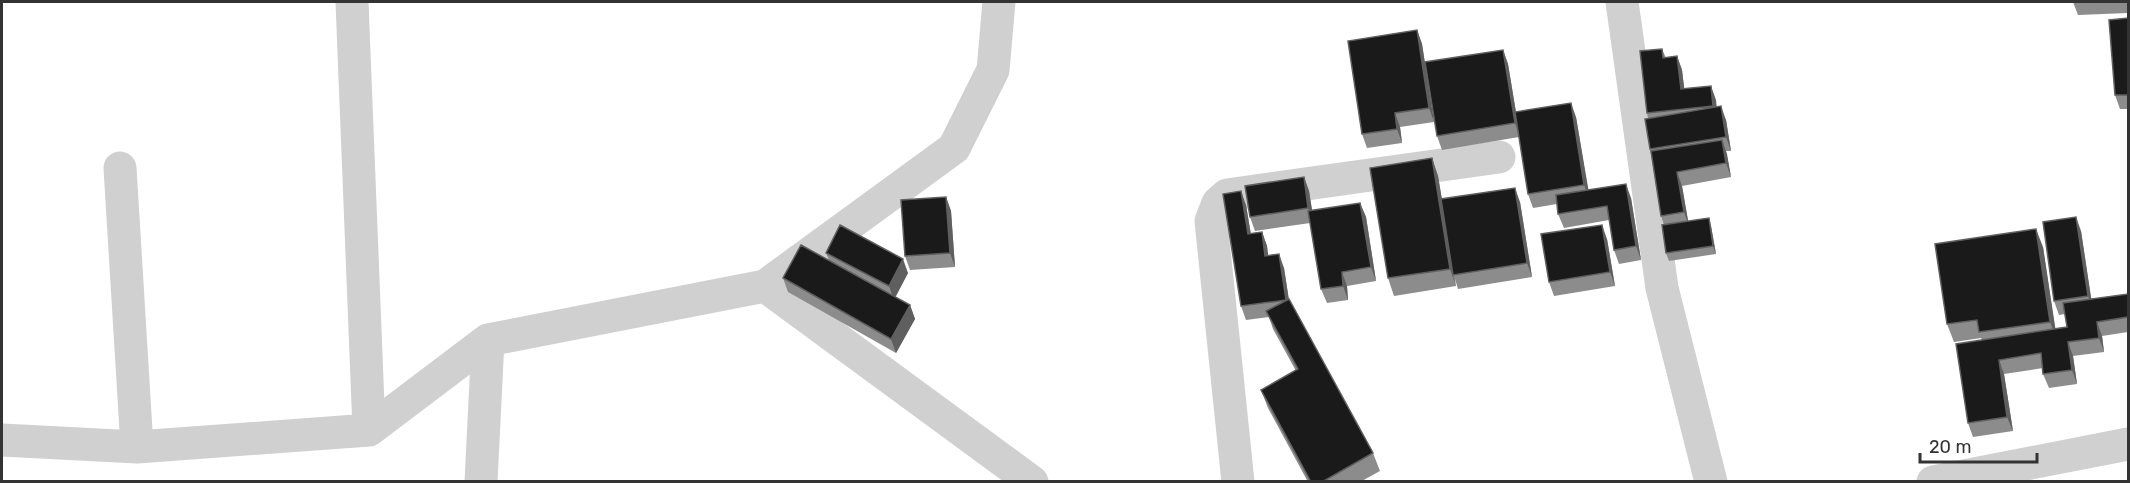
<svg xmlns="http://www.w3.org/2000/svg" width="2130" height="483" viewBox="0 0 2130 483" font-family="Rubik,sans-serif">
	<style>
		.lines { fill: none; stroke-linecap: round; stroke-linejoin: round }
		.street { stroke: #d0d0d0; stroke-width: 33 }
		.wall { fill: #8c8c8c }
		.shaded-wall { fill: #5f5f5f }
		.building { fill: #1a1a1a; stroke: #5f5f5f; stroke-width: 1.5 }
	</style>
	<rect width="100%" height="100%" fill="#fff"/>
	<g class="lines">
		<!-- street -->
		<path class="street" d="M 352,2 L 369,430
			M 1622,2 L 1662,288 L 1711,482
			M 120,168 L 137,447
			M 765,286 L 1032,482
			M 2,440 L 137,447 L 369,430 L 488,340 L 765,286 L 954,148 L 993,70 L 999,2
			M 481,482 L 488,340
			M 1238,482 L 1211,221 L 1218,203 L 1227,195 L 1499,157
			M 1933,482 L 2128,444"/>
	</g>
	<!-- wall -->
	<path class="wall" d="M 2073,2 L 2128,2 L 2128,13 L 2078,15 Z
		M 2128,18 L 2128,109 L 2120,109 L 2115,95 Z
		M 1417,30 L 1422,44 L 1434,122 L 1400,127 L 1402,143 L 1367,148 L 1362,134 Z
		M 1662,49 L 1666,58 L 1677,56 L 1682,70 L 1684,88 L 1716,100 L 1716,106 L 1726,120 L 1731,151 L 1726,151 L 1731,177 L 1682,186 L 1688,221 L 1711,226 L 1716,254 L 1669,261 L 1666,253 L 1664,225 L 1661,216 L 1650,149 L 1648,118 L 1647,113 Z
		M 1503,50 L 1508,64 L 1516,112 L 1576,117 L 1588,190 L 1631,198 L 1641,260 L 1619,264 L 1614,250 L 1609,220 L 1564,228 L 1558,214 L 1557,204 L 1533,208 L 1528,194 L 1519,137 L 1442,150 L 1437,136 Z
		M 1432,158 L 1438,176 L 1442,199 L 1520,202 L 1532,277 L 1458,289 L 1455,279 L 1456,286 L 1394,296 L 1388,278 Z
		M 1304,177 L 1309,191 L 1312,211 L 1360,203 L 1366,217 L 1376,281 L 1347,286 L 1348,300 L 1327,303 L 1321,289 L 1310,223 L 1255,231 L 1250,217 Z
		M 946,197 L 951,211 L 955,267 L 910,270 L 905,256 Z
		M 1246,205 L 1251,234 L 1262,232 L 1267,246 L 1268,256 L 1284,268 L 1289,300 L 1373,453 L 1380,471 L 1360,482 L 1308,482 L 1268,408 L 1261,390 L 1296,371 L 1273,329 L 1269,317 L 1246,320 L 1241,306 Z
		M 2081,231 L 2091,299 L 2128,294 L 2128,332 L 2102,336 L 2104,352 L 2073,356 L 2077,384 L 2049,388 L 2043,374 L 2043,368 L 2004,374 L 2013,431 L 1973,437 L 1968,423 L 1982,340 L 1981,338 L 1954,342 L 1947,324 L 2043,247 L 2055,329 L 2067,327 L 2065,314 L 2059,315 L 2054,301 Z
		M 1607,239 L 1615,286 L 1554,296 L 1549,282 Z
		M 826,253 L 908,273 L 895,297 L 910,305 L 915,319 L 896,353 L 788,292 L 783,278 L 829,260 Z"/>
	<!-- shaded-wall -->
	<path class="shaded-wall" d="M 1417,30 L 1422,44 L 1434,122 L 1429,108 Z
		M 1503,50 L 1508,64 L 1520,137 L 1515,123 Z
		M 1677,56 L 1682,70 L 1686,103 L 1681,89 Z
		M 1711,86 L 1716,100 L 1718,120 L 1713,106 Z
		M 1571,103 L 1576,117 L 1590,199 L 1584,185 Z
		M 1721,106 L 1726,120 L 1731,151 L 1726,137 Z
		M 1395,113 L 1400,127 L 1402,143 L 1397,129 Z
		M 1722,140 L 1727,154 L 1731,177 L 1726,163 Z
		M 1432,158 L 1438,176 L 1454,274 L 1453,275 L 1456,286 L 1450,269 Z
		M 1677,172 L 1682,186 L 1689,226 L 1684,212 Z
		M 1304,177 L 1309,191 L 1314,222 L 1308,208 Z
		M 1626,184 L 1631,198 L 1641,260 L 1636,246 Z
		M 1515,188 L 1520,202 L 1532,277 L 1527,263 Z
		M 1241,191 L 1246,205 L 1253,248 L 1248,234 Z
		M 946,197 L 951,211 L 955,267 L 950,253 Z
		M 1360,203 L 1366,217 L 1376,281 L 1371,267 Z
		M 2076,217 L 2081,231 L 2093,310 L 2088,296 Z
		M 1709,218 L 1711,226 L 1716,254 L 1713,246 Z
		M 1602,225 L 1607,239 L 1615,286 L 1610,272 Z
		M 2036,229 L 2043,247 L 2057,339 L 2050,322 Z
		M 1262,232 L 1267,246 L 1270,270 L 1265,256 Z
		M 1279,254 L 1284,268 L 1291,314 L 1286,300 Z
		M 903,259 L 908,273 L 894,300 L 889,286 Z
		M 1342,272 L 1347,286 L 1348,300 L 1343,286 Z
		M 910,305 L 915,319 L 896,353 L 891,339 Z
		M 2097,322 L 2102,336 L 2104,352 L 2099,338 Z
		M 2068,342 L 2073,356 L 2077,384 L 2072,370 Z
		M 1999,360 L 2004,374 L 2013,431 L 2007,417 Z"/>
	<!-- building -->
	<path class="building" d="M 2128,18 L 2128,95 L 2115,95 L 2109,20 Z
		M 1417,30 L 1429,108 L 1395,113 L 1397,129 L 1362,134 L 1348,41 Z
		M 1662,49 L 1663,58 L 1677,56 L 1681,89 L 1711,86 L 1713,106 L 1647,113 L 1640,51 Z
		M 1503,50 L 1515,123 L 1437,136 L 1425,62 Z
		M 1571,103 L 1584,185 L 1528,194 L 1515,112 Z
		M 1721,106 L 1726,137 L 1650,149 L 1645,119 Z
		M 1722,140 L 1726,163 L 1677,172 L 1684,212 L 1661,216 L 1651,151 Z
		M 1432,158 L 1450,269 L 1388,278 L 1370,168 Z
		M 1304,177 L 1308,208 L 1250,217 L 1245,186 Z
		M 1626,184 L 1636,246 L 1614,250 L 1607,206 L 1558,214 L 1556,195 Z
		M 1515,188 L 1527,263 L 1453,275 L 1441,199 Z
		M 1241,191 L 1248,234 L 1262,232 L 1265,256 L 1279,254 L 1286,300 L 1241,306 L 1223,194 Z
		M 946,197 L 950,253 L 905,256 L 901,200 Z
		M 1360,203 L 1371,267 L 1342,272 L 1343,286 L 1321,289 L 1308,211 Z
		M 2076,217 L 2088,296 L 2054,301 L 2043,222 Z
		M 1709,218 L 1713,246 L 1666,253 L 1662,225 Z
		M 840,225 L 903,259 L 889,286 L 826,253 Z
		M 1602,225 L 1610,272 L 1549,282 L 1541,234 Z
		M 2036,229 L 2050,322 L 1979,332 L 1977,320 L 1947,324 L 1935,244 Z
		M 801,245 L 910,305 L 891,339 L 783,278 Z
		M 2128,294 L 2128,317 L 2097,322 L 2099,338 L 2068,342 L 2072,370 L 2043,374 L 2041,353 L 1999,360 L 2007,417 L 1968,423 L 1956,344 L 2067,327 L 2063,303 Z
		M 1289,299 L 1373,453 L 1322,482 L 1311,482 L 1261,390 L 1298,369 L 1266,311 Z"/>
	<!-- border -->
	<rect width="2130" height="483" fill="none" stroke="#333333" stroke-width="6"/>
	<!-- scale -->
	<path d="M1920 453v9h117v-9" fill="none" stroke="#333333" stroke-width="3"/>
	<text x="1929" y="453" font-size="18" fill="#333333" stroke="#ffffff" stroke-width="4.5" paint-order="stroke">20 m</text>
</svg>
